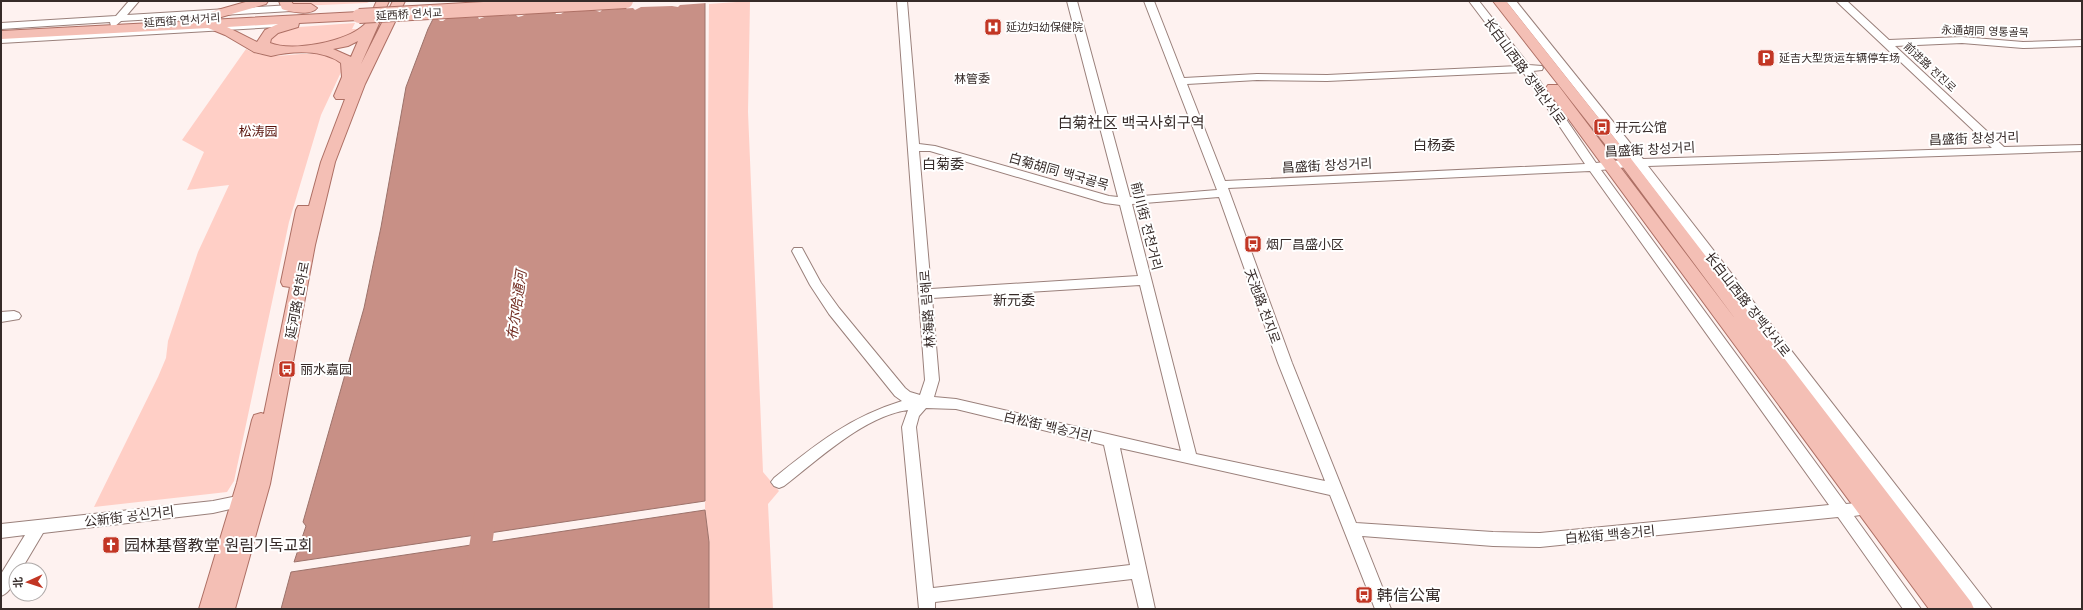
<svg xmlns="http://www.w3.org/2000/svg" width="2083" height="610" viewBox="0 0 2083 610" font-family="Inter,'Noto Sans SC','Noto Sans KR',sans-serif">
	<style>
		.green { fill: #ffcfc6 }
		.water { fill: #c89086; stroke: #9c726a }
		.pier { fill: #fef2f0 }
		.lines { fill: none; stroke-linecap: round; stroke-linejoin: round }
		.river { fill: #c89086; fill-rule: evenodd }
		.minor-casing { stroke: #9a807b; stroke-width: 2 }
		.major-casing { stroke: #ad6f64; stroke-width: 2 }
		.minor { fill: #fff; fill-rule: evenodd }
		.major { fill: #f4bfb5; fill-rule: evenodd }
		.major-bridge-casing { stroke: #ad6f64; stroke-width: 16; stroke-linecap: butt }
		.major-bridge { stroke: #f4bfb5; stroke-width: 14 }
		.wall { fill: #6a3f37 }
		.labels { text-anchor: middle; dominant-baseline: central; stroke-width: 4; stroke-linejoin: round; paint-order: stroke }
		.far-street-label { font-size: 11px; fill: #362b29; stroke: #fff }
		.far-poi-label { font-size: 11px; fill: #362b29; stroke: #fff; text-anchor: start }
		.far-neighbourhood-label { font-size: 12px; fill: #362b29; stroke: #fff }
		.street-label { font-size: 13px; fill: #362b29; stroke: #fff }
		.poi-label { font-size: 13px; fill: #362b29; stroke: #fff; text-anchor: start }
		.park-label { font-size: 13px; fill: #58140c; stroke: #fff }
		.neighbourhood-label { font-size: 14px; fill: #362b29; stroke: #fff }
		.water-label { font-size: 14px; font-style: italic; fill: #732e23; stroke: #fff }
		.quarter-label { font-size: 15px; fill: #362b29; stroke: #fff }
		.near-poi-label { font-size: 16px; fill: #362b29; stroke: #fff; text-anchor: start }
	</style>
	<rect width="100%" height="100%" fill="#fef2f0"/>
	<!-- green -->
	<path class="green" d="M 289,1 L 371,1 L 367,3 L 298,6 L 293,5 Z
		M 750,1 L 748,112 L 763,472 L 779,491 L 768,504 L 773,609 L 709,609 L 709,542 L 705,510 L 709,4 Z
		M 355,23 L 352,29 L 359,29 L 357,31 L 329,44 L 279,47 L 273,46 L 267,40 L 285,28 Z
		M 246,49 C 275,66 311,43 339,61 L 342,70 L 321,115 L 289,222 L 234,481 L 227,492 L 94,507 L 158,377 L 166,358 L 168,341 L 198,252 L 229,185 L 187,190 L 204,152 L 182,140 Z"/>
	<!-- water -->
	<path class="water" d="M 442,1 L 705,1 L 705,501 L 294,562 L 306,526 L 303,522 L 364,308 L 381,227 L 406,87 L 428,29 Z
		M 705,510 L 709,542 L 709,609 L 281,609 L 291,572 Z"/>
	<!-- pier -->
	<path class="pier" d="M 440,1 L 707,1 L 707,3 L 680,5 L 678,7 L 672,6 L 641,7 L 635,10 L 633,8 L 602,10 L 600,12 L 594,10 L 564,12 L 561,14 L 556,14 L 555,12 L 526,14 L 522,16 L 518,17 L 516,15 L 487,16 L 479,19 L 478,17 L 447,18 L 443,21 L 440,21 L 438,19 L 431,19 Z"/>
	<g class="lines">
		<!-- river -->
		<path class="river" d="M 486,501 L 494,503 L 497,510 L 483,609 L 459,609 L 475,510 L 478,503 Z"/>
		<defs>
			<path id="minor" d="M 129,1 L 139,1 L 127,15 L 291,5 L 296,8 L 291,11 L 121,21 L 114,27 L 111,26 L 110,22 L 1,29 L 1,23 L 116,16 Z
				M 897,1 L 907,1 L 919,144 L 935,146 L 1109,196 L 1118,197 L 1067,1 L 1077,1 L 1130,197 L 1217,190 L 1144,1 L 1154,1 L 1184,78 L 1257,74 L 1327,75 L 1518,66 L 1469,1 L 1479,1 L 1529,65 L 1542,66 L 1543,68 L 1542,70 L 1533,71 L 1596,163 L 1631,159 L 1506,1 L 1516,1 L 1643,159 L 1992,148 L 1836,1 L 1847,1 L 1889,40 L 1962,37 L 2023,42 L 2082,40 L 2082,46 L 2023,48 L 1962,43 L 1895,46 L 2004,147 L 2082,145 L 2082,151 L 1648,166 L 1992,609 L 1974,609 L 1636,166 L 1601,170 L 1846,504 L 1867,502 L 1872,503 L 1875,508 L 1872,513 L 1854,516 L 1921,609 L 1903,609 L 1838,517 L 1540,547 L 1493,546 L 1362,536 L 1391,609 L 1375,609 L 1330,495 L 1120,448 L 1155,609 L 1139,609 L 1132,579 L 935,602 L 935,609 L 919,609 L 902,427 L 908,410 C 864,416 818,460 784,486 L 779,488 L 774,486 L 771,482 L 774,478 C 816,444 850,417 902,401 L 895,396 L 829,314 L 810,285 L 792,251 L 794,248 L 802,248 L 821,283 L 839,308 L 905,388 L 910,392 L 920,395 L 925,380 ZM 1523,72 L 1585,164 L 1225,181 L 1187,84 L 1257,80 L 1327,81 ZM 919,151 L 930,151 L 1105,203 L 1120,205 L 1138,276 L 931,289 ZM 1590,171 L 1829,505 L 1540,533 L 1493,532 L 1356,523 L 1292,363 L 1228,188 ZM 1219,197 L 1278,363 L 1325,481 L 1196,454 L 1132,204 ZM 1140,285 L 1181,451 L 956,399 L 934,397 L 939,380 L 932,298 ZM 926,408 L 956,409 L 1104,445 L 1130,565 L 933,588 L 916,427 L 919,416 Z
				M 290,21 L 293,22 L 293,26 L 1,43 L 1,37 Z
				M 14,311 L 19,313 L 21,316 L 19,319 L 1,322 L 1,312 Z
				M 247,494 L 252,496 L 255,500 L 252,504 L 213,513 L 43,533 L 21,570 L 16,570 C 16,580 11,592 1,596 L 1,574 L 25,535 L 1,538 L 1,524 L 213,501 Z"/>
			<path id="major" d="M 249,1 L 268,1 L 266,4 L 211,20 L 205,16 L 207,13 Z
				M 279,1 L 291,1 L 293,4 L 311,4 L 317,8 C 311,16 290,12 282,9 Z
				M 377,1 L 389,1 L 361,64 L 393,1 L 405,1 L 365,84 L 335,162 L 315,245 L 270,484 L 235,609 L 199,609 L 237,483 L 252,420 L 254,415 L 261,413 L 264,414 L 290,287 L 283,286 L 281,282 L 296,210 L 298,206 L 309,206 L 321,162 L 345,99 L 336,99 L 334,96 L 342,77 L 341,63 C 322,49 292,51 271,56 L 254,52 L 225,35 L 208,28 L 1,39 L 1,31 L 359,12 L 365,16 L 359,20 L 299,23 L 298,27 L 278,33 L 271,39 L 270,43 C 292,52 346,42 364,25 C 370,20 373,8 377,1 ZM 278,24 L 265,30 L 257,42 L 227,27 ZM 358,41 L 351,57 L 333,49 L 348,46 Z
				M 1493,1 L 1506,1 L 1632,160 L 1971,602 L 1974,609 L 1929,609 L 1548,91 L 1546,88 L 1548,85 L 1558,85 L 1736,320 L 1622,166 Z"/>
		</defs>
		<!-- minor casing -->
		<use href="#minor" class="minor-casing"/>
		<!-- major casing -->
		<use href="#major" class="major-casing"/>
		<!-- minor -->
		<use href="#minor" class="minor"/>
		<!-- major -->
		<use href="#major" class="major"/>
		<defs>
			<path id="major-bridge" d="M 359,16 L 626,1"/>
		</defs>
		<!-- major-bridge casing -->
		<use href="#major-bridge" class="major-bridge-casing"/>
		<!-- major-bridge -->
		<use href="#major-bridge" class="major-bridge"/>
	</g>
	<!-- wall -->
	<path class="wall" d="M 150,1 L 170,1 L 151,2 Z"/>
	<!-- icons -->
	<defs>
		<symbol id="hospital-square" viewBox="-11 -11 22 22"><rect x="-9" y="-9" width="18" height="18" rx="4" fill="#c23624" stroke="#fff"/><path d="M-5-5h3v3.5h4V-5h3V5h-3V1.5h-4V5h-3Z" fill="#fff"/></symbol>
		<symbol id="parking-square" viewBox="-11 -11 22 22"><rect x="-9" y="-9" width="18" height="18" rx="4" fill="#c23624" stroke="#fff"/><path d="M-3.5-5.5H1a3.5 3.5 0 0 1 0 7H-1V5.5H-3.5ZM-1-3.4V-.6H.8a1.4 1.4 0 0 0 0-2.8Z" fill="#fff"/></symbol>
		<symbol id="bus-square" viewBox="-11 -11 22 22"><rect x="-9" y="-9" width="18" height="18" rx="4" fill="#c23624" stroke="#fff"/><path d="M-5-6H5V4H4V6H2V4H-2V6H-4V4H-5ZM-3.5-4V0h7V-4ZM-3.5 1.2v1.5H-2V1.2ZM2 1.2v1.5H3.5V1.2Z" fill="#fff"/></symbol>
		<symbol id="church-square" viewBox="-11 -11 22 22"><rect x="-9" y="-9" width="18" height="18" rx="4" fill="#c23624" stroke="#fff"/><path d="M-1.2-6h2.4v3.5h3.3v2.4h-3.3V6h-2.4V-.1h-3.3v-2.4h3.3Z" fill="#fff"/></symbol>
	</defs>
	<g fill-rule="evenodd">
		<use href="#hospital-square" x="983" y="17" width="20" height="20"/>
		<use href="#parking-square" x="1756" y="48" width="20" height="20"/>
		<use href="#bus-square" x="1592" y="117" width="20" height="20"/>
		<use href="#bus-square" x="1243" y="234" width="20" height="20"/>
		<use href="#bus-square" x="277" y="359" width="20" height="20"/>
		<use href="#church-square" x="101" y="535" width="20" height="20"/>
		<use href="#bus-square" x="1354" y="585" width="20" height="20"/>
	</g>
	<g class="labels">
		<!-- far-street labels -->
		<g class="far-street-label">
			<text transform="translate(409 14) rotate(-3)">延西桥 연서교</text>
			<text transform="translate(182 20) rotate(-4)">延西街 연서거리</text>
			<text transform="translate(1985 31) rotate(2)">永通胡同 영통골목</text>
			<text transform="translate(1930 67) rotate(43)">前进路 전진로</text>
		</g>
		<!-- far-poi labels -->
		<g class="far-poi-label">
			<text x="1006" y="27">延边妇幼保健院</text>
			<text x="1779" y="58">延吉大型货运车辆停车场</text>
		</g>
		<!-- far-neighbourhood labels -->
		<g class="far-neighbourhood-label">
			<text x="972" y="78">林管委</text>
		</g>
		<!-- street labels -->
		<g class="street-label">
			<text transform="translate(1525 71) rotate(54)">长白山西路 장백산서로</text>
			<text transform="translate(1974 138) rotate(-2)">昌盛街 창성거리</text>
			<text transform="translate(1650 149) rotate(-3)">昌盛街 창성거리</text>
			<text transform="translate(1327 165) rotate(-3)">昌盛街 창성거리</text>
			<text transform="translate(1059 171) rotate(16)">白菊胡同 백국골목</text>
			<text transform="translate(1147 226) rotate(76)">前川街 전천거리</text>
			<text transform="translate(297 300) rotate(-79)">延河路 연하로</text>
			<text transform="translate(1748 304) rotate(52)">长白山西路 장백산서로</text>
			<text transform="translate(1263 306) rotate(70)">天池路 천지로</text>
			<text transform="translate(927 309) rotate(-94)">林海路 림해로</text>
			<text transform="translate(1048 426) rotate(13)">白松街 백송거리</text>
			<text transform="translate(129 516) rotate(-7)">公新街 공신거리</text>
			<text transform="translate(1610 534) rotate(-5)">白松街 백송거리</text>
		</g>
		<!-- poi labels -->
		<g class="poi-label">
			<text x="1615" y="127">开元公馆</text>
			<text x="1266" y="244">烟厂昌盛小区</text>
			<text x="300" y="369">丽水嘉园</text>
		</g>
		<!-- park labels -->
		<g class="park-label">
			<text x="258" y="131">松涛园</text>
		</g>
		<!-- neighbourhood labels -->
		<g class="neighbourhood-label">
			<text x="1434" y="144">白杨委</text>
			<text x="943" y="163">白菊委</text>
			<text x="1014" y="299">新元委</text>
		</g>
		<!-- water labels -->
		<g class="water-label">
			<text transform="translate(516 305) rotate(-82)">布尔哈通河</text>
		</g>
		<!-- quarter labels -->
		<g class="quarter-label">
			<text x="1131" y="122">白菊社区 백국사회구역</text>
		</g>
		<!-- near-poi labels -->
		<g class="near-poi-label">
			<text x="124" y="545">园林基督教堂 원림기독교회</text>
			<text x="1377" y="595">韩信公寓</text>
		</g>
	</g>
	<!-- border -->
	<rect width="2083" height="610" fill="none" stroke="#362b29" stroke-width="4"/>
	<!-- north arrow -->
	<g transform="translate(28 582) rotate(267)"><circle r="19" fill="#ffffff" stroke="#afaaa9"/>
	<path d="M0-3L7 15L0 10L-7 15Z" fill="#c23624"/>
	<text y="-6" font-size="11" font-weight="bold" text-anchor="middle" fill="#362b29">北</text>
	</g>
</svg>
